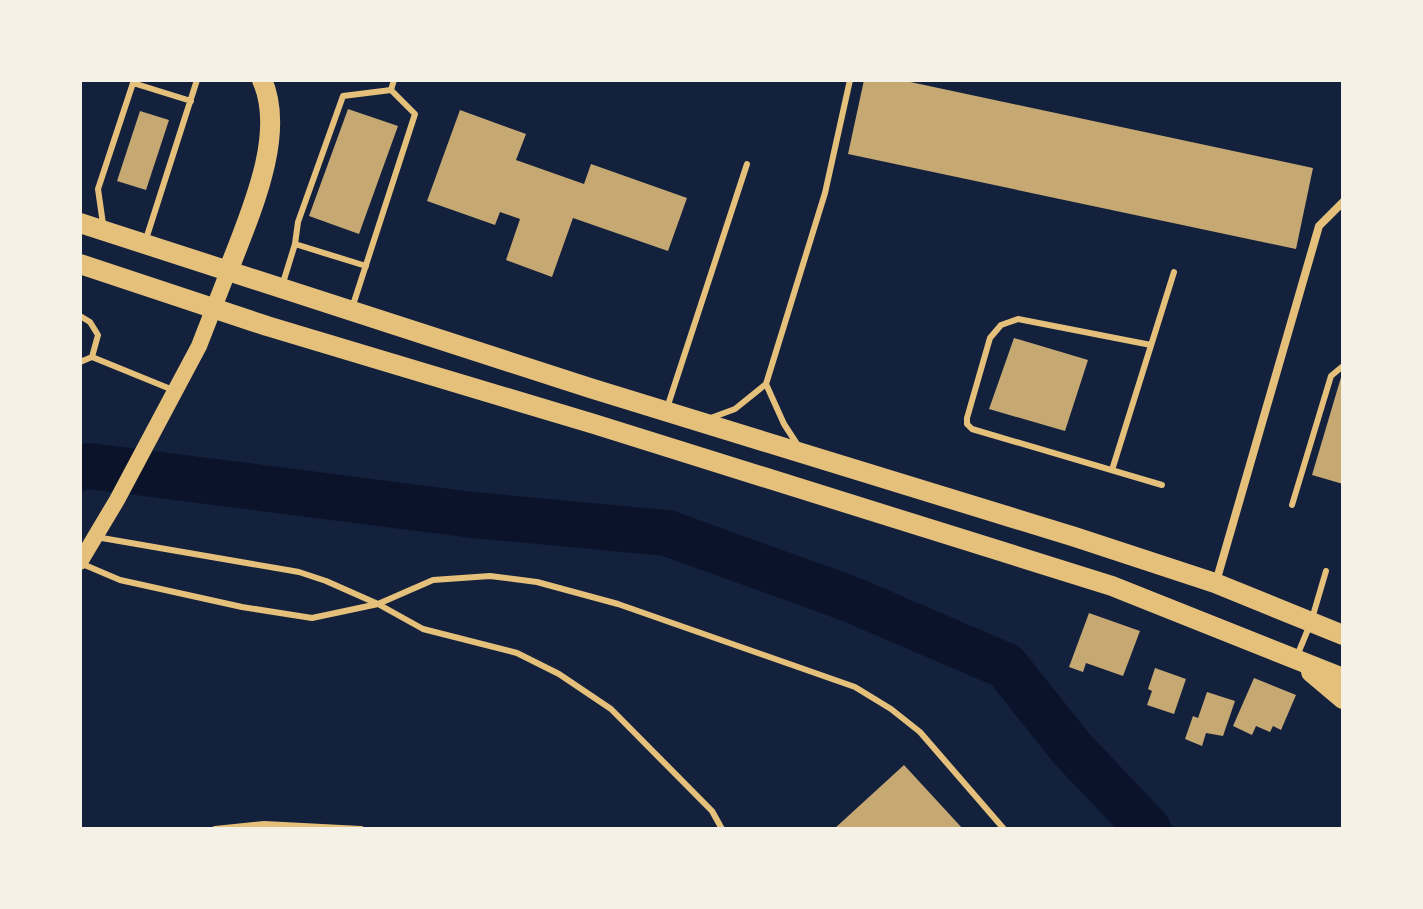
<svg xmlns="http://www.w3.org/2000/svg" width="1423" height="909" viewBox="0 0 1423 909" font-family="Mulish,sans-serif">
	<style>
		.water { fill: #0b132b }
		.lines { fill: none; stroke-linecap: round; stroke-linejoin: round }
		.river { stroke: #0b132b; stroke-width: 46 }
		.building { fill: #c6a872 }
		.service { stroke: #e5c07b; stroke-width: 6 }
		.minor { stroke: #e5c07b; stroke-width: 8 }
		.secondary { stroke: #e5c07b; stroke-width: 16 }
		.primary { stroke: #e5c07b; stroke-width: 20 }
	</style>
	<rect width="100%" height="100%" fill="#14213d"/>
	<!-- water -->
	<path class="water" d="M 1042,687 L 1175,829 L 1124,829 L 1013,712 Z"/>
	<g class="lines">
		<!-- river -->
		<path class="river" d="M 80,468 L 89,466 L 473,515 L 667,533 L 850,599 L 1006,666 L 1073,750 L 1148,829"/>
	</g>
	<!-- building -->
	<path class="building" d="M 864,80 L 901,80 L 1313,168 L 1296,249 L 848,154 Z
		M 348,109 L 398,126 L 359,234 L 309,216 Z
		M 460,110 L 526,134 L 516,160 L 584,184 L 591,164 L 687,198 L 668,251 L 573,218 L 552,277 L 506,260 L 520,219 L 500,212 L 495,225 L 427,201 Z
		M 140,111 L 169,120 L 146,190 L 117,181 Z
		M 1014,338 L 1088,360 L 1065,431 L 989,409 Z
		M 1342,374 L 1343,374 L 1343,484 L 1312,475 Z
		M 1089,613 L 1140,631 L 1123,676 L 1086,663 L 1083,672 L 1069,667 Z
		M 1155,668 L 1186,679 L 1174,714 L 1147,705 L 1152,691 L 1148,689 Z
		M 1254,678 L 1296,695 L 1281,730 L 1273,726 L 1270,732 L 1256,726 L 1252,735 L 1233,726 Z
		M 1207,692 L 1235,701 L 1223,736 L 1206,733 L 1202,746 L 1185,739 L 1193,716 L 1198,718 Z
		M 904,765 L 963,829 L 834,829 Z"/>
	<g class="lines">
		<!-- service -->
		<path class="service" d="M 103,224 L 98,189 L 133,83 L 191,101
			M 146,239 L 197,80
			M 295,244 L 366,266
			M 282,286 L 295,244 L 298,222 L 343,96 L 391,90
			M 352,308 L 415,114 L 391,90 L 394,80
			M 80,316 L 90,322 L 98,335 L 92,357
			M 1151,345 L 1018,319 L 1001,325 L 990,338 L 967,418 L 967,424 L 972,429 L 1162,485
			M 80,362 L 92,357 L 173,390
			M 766,384 L 784,424 L 797,444
			M 667,408 L 747,164
			M 708,419 L 735,409 L 766,384 L 825,193 L 850,80
			M 1112,470 L 1174,272
			M 1292,505 L 1331,376 L 1343,366
			M 96,537 L 299,572 L 326,581 L 378,604 L 423,629 L 517,653 L 559,674 L 611,709 L 712,811 L 722,829
			M 80,563 L 120,580 L 242,607 L 312,618 L 378,604 L 433,580 L 490,576 L 537,582 L 618,604 L 855,687 L 891,709 L 920,732 L 1004,829
			M 1297,656 L 1311,622 L 1326,571
			M 215,829 L 264,824 L 361,829"/>
		<!-- minor -->
		<path class="minor" d="M 1216,582 L 1319,226 L 1343,202"/>
		<!-- secondary -->
		<path class="secondary" d="M 80,562 L 117,500 L 199,346 L 229,269"/>
		<!-- primary -->
		<path class="primary" d="M 80,223 L 590,388 L 1075,537 L 1215,583 L 1343,635
			M 80,264 L 267,326 L 594,424 L 1112,586 L 1343,678
			M 229,269 C 249,216 287,135 262,80
			M 1311,672 L 1343,699"/>
	</g>
	<!-- border -->
	<rect width="1423" height="909" fill="none" stroke="#f6f1e7" stroke-width="164"/>
</svg>
